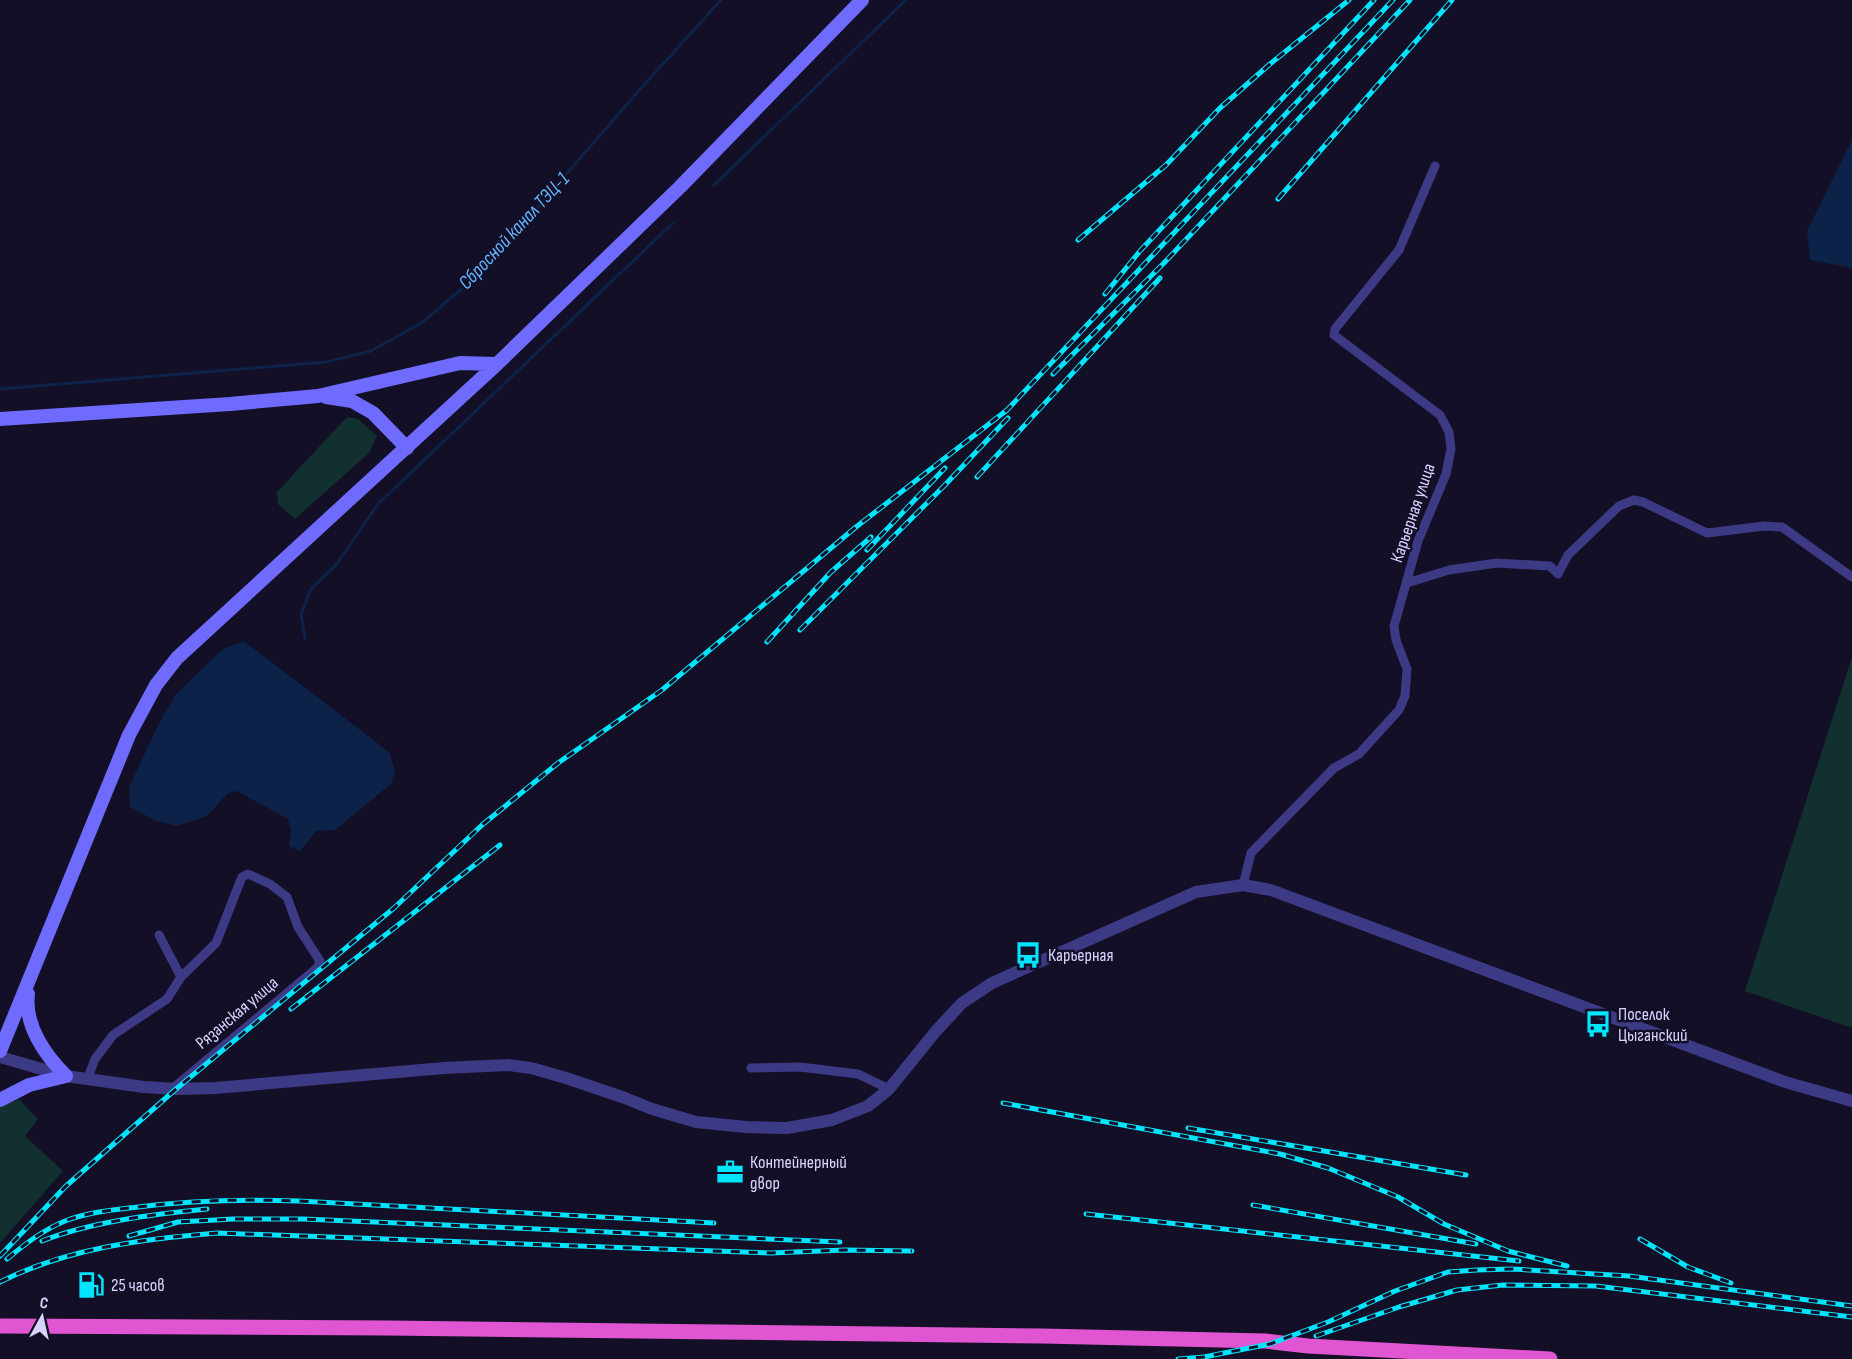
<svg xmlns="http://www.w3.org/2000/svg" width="1852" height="1359" viewBox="0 0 1852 1359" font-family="'Sofia Sans Condensed',sans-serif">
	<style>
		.green { fill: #12302f }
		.water { fill: #0c2248 }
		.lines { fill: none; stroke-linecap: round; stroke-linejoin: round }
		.stream { stroke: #0c2248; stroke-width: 3 }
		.minor { stroke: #3d3a85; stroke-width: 9 }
		.tertiary { stroke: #3d3a85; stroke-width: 12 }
		.secondary { stroke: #6f6bff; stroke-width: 14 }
		.trunk { stroke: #e055d1; stroke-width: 15 }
		.rail-casing { stroke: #00e5ff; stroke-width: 5 }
		.rail { stroke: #130f26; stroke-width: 3; stroke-dasharray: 9; stroke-linecap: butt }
		.labels { text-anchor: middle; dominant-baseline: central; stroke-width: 5; stroke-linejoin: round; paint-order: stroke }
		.street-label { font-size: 18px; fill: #d9d4ff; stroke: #130f26 }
		.poi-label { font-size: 18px; fill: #d9d4ff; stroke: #130f26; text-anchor: start }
		.water-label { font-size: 20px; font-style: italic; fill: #62b6ff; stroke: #130f26 }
	</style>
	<rect width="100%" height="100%" fill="#130f26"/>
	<!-- green -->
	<path class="green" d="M 347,417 L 358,419 L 377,436 L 369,453 L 295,519 L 278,504 L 277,492 Z
		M 1852,657 L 1852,1028 L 1745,991 Z
		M 19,1099 L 38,1119 L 25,1136 L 63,1171 L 0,1243 L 0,1106 Z"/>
	<!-- water -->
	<path class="water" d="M 1852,140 L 1852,268 L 1810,260 L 1807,231 Z
		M 244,641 L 389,752 L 395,771 L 391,784 L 335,830 L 316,831 L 300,851 L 289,846 L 291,831 L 288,819 L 237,791 L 228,793 L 207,816 L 177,826 L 156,821 L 130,807 L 129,787 L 158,725 L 176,694 L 223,649 Z"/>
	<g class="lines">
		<!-- stream -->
		<path class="stream" d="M 713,186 L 906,0
			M 0,389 L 326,362 L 371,351 L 423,322 L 481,272 L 642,87 L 721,0
			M 305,639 L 301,614 L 311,589 L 336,565 L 378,504 L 674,222"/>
		<!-- minor -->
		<path class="minor" d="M 1407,583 L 1449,570 L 1497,563 L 1550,566 L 1558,574 L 1568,555 L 1619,506 L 1634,500 L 1643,502 L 1707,533 L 1764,526 L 1782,527 L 1852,577
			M 1243,885 L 1251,853 L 1334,768 L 1359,754 L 1399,710 L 1405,696 L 1407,669 L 1396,640 L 1394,626 L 1418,541 L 1446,474 L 1451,449 L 1449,432 L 1440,415 L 1334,335 L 1335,329 L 1399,250 L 1435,166
			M 751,1068 L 800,1067 L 858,1074 L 889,1089
			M 87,1080 L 95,1059 L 113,1035 L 167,999 L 181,977 L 159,935
			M 172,1089 L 317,968 L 320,961 L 298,927 L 287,897 L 270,884 L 248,874 L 242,877 L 216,943 L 181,977"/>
		<!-- tertiary -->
		<path class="tertiary" d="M 0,1057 L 66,1076 L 144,1087 L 176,1089 L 215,1088 L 444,1068 L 508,1065 L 531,1068 L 566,1078 L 625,1098 L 652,1109 L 696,1122 L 746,1127 L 787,1128 L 832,1120 L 868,1106 L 889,1089 L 936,1031 L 962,1003 L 992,983 L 1196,892 L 1243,885 L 1271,890 L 1785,1082 L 1852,1101"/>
		<!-- secondary -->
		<path class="secondary" d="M 326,397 L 352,401 L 373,413 L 407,448
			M 0,419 L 230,404 L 318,396 L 460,363 L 497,364
			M 28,994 C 24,1025 45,1055 66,1076
			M 0,1051 L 129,735 L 156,685 L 177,658 L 497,364 L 680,187 L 862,0
			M 0,1100 L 29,1085 L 66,1076"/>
		<!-- trunk -->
		<path class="trunk" d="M 0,1326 L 388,1328 L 1042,1336 L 1265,1341 L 1308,1346 L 1550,1359"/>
		<defs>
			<path id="rail" d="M 1278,199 L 1452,0
				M 1078,240 L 1166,165 L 1220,108 L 1270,64 L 1349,0
				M 1105,294 L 1140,251 L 1374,0
				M 1053,374 L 1164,263 L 1410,0
				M 977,477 L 1160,278
				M 867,550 L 945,468
				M 800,630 L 944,486 L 1008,418
				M 767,642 L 831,572 L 871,537
				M 291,1009 L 500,845
				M 1003,1103 L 1280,1154 L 1328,1168 L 1398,1197 L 1444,1224 L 1508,1251 L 1567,1266
				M 1188,1128 L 1466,1175
				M 1253,1205 L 1476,1244
				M 1086,1214 L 1519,1261
				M 129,1236 L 178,1222 L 233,1219 L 303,1219 L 840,1242
				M 1640,1239 L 1688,1267 L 1731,1283
				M 42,1241 C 90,1222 155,1214 207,1209
				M 0,1256 L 66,1186 L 176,1089 L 394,908 L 482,825 L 558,763 L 662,690 L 856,527 L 1007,410 L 1393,0
				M 7,1259 C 25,1244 43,1230 65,1221 C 88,1212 113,1210 138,1207 C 192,1200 245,1199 299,1201 L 714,1223
				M 0,1282 C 68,1248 142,1239 217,1233 L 771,1253 L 845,1250 L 912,1251
				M 1316,1336 L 1399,1307 L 1457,1290 L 1503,1285 L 1596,1286 L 1852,1317
				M 1178,1359 L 1204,1357 L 1270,1344 L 1328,1322 L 1395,1291 L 1448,1272 L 1477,1270 L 1512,1269 L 1629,1276 L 1852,1306"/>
		</defs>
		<!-- rail casing -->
		<use href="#rail" class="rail-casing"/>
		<!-- rail -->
		<use href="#rail" class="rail"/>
	</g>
	<!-- icons -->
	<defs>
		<symbol id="bus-bare" viewBox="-9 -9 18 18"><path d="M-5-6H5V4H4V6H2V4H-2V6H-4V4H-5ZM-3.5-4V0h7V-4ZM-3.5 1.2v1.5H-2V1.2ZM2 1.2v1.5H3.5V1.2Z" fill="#00e5ff" stroke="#130f26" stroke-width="2.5" paint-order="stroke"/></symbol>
		<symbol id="office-bare" viewBox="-9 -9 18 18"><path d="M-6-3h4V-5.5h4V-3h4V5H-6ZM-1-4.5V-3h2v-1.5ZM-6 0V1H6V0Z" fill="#00e5ff" stroke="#130f26" stroke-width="2.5" paint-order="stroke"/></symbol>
		<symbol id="fuel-bare" viewBox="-9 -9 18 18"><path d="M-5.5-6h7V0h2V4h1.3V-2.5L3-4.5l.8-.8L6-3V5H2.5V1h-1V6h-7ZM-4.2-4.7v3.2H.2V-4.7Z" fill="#00e5ff" stroke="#130f26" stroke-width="2.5" paint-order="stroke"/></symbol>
	</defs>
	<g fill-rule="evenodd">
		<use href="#bus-bare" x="1009" y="936" width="38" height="38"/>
		<use href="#bus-bare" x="1579" y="1005" width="38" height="38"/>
		<use href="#office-bare" x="711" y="1153" width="38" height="38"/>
		<use href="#fuel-bare" x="72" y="1266" width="38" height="38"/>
	</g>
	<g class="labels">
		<!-- street labels -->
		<g class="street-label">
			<text transform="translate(1413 513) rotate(-71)">Карьерная улица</text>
			<text transform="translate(237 1013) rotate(-40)">Рязанская улица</text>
		</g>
		<!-- poi labels -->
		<g class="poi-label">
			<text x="1048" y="955">Карьерная</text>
			<text x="1618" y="1014">Поселок<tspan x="1618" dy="21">Цыганский</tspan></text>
			<text x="750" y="1162">Контейнерный<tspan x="750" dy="21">двор</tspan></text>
			<text x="111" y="1285">25 часов</text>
		</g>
		<!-- water labels -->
		<g class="water-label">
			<text transform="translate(514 231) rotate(-47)">Сбросной канал ТЭЦ-1</text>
		</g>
	</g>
	<!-- north arrow -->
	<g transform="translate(42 1317) rotate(8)" stroke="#130f26" stroke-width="4.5" paint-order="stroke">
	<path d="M0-4.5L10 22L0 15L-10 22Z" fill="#d9d4ff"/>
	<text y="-9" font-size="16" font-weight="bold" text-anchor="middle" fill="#d9d4ff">С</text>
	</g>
</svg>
